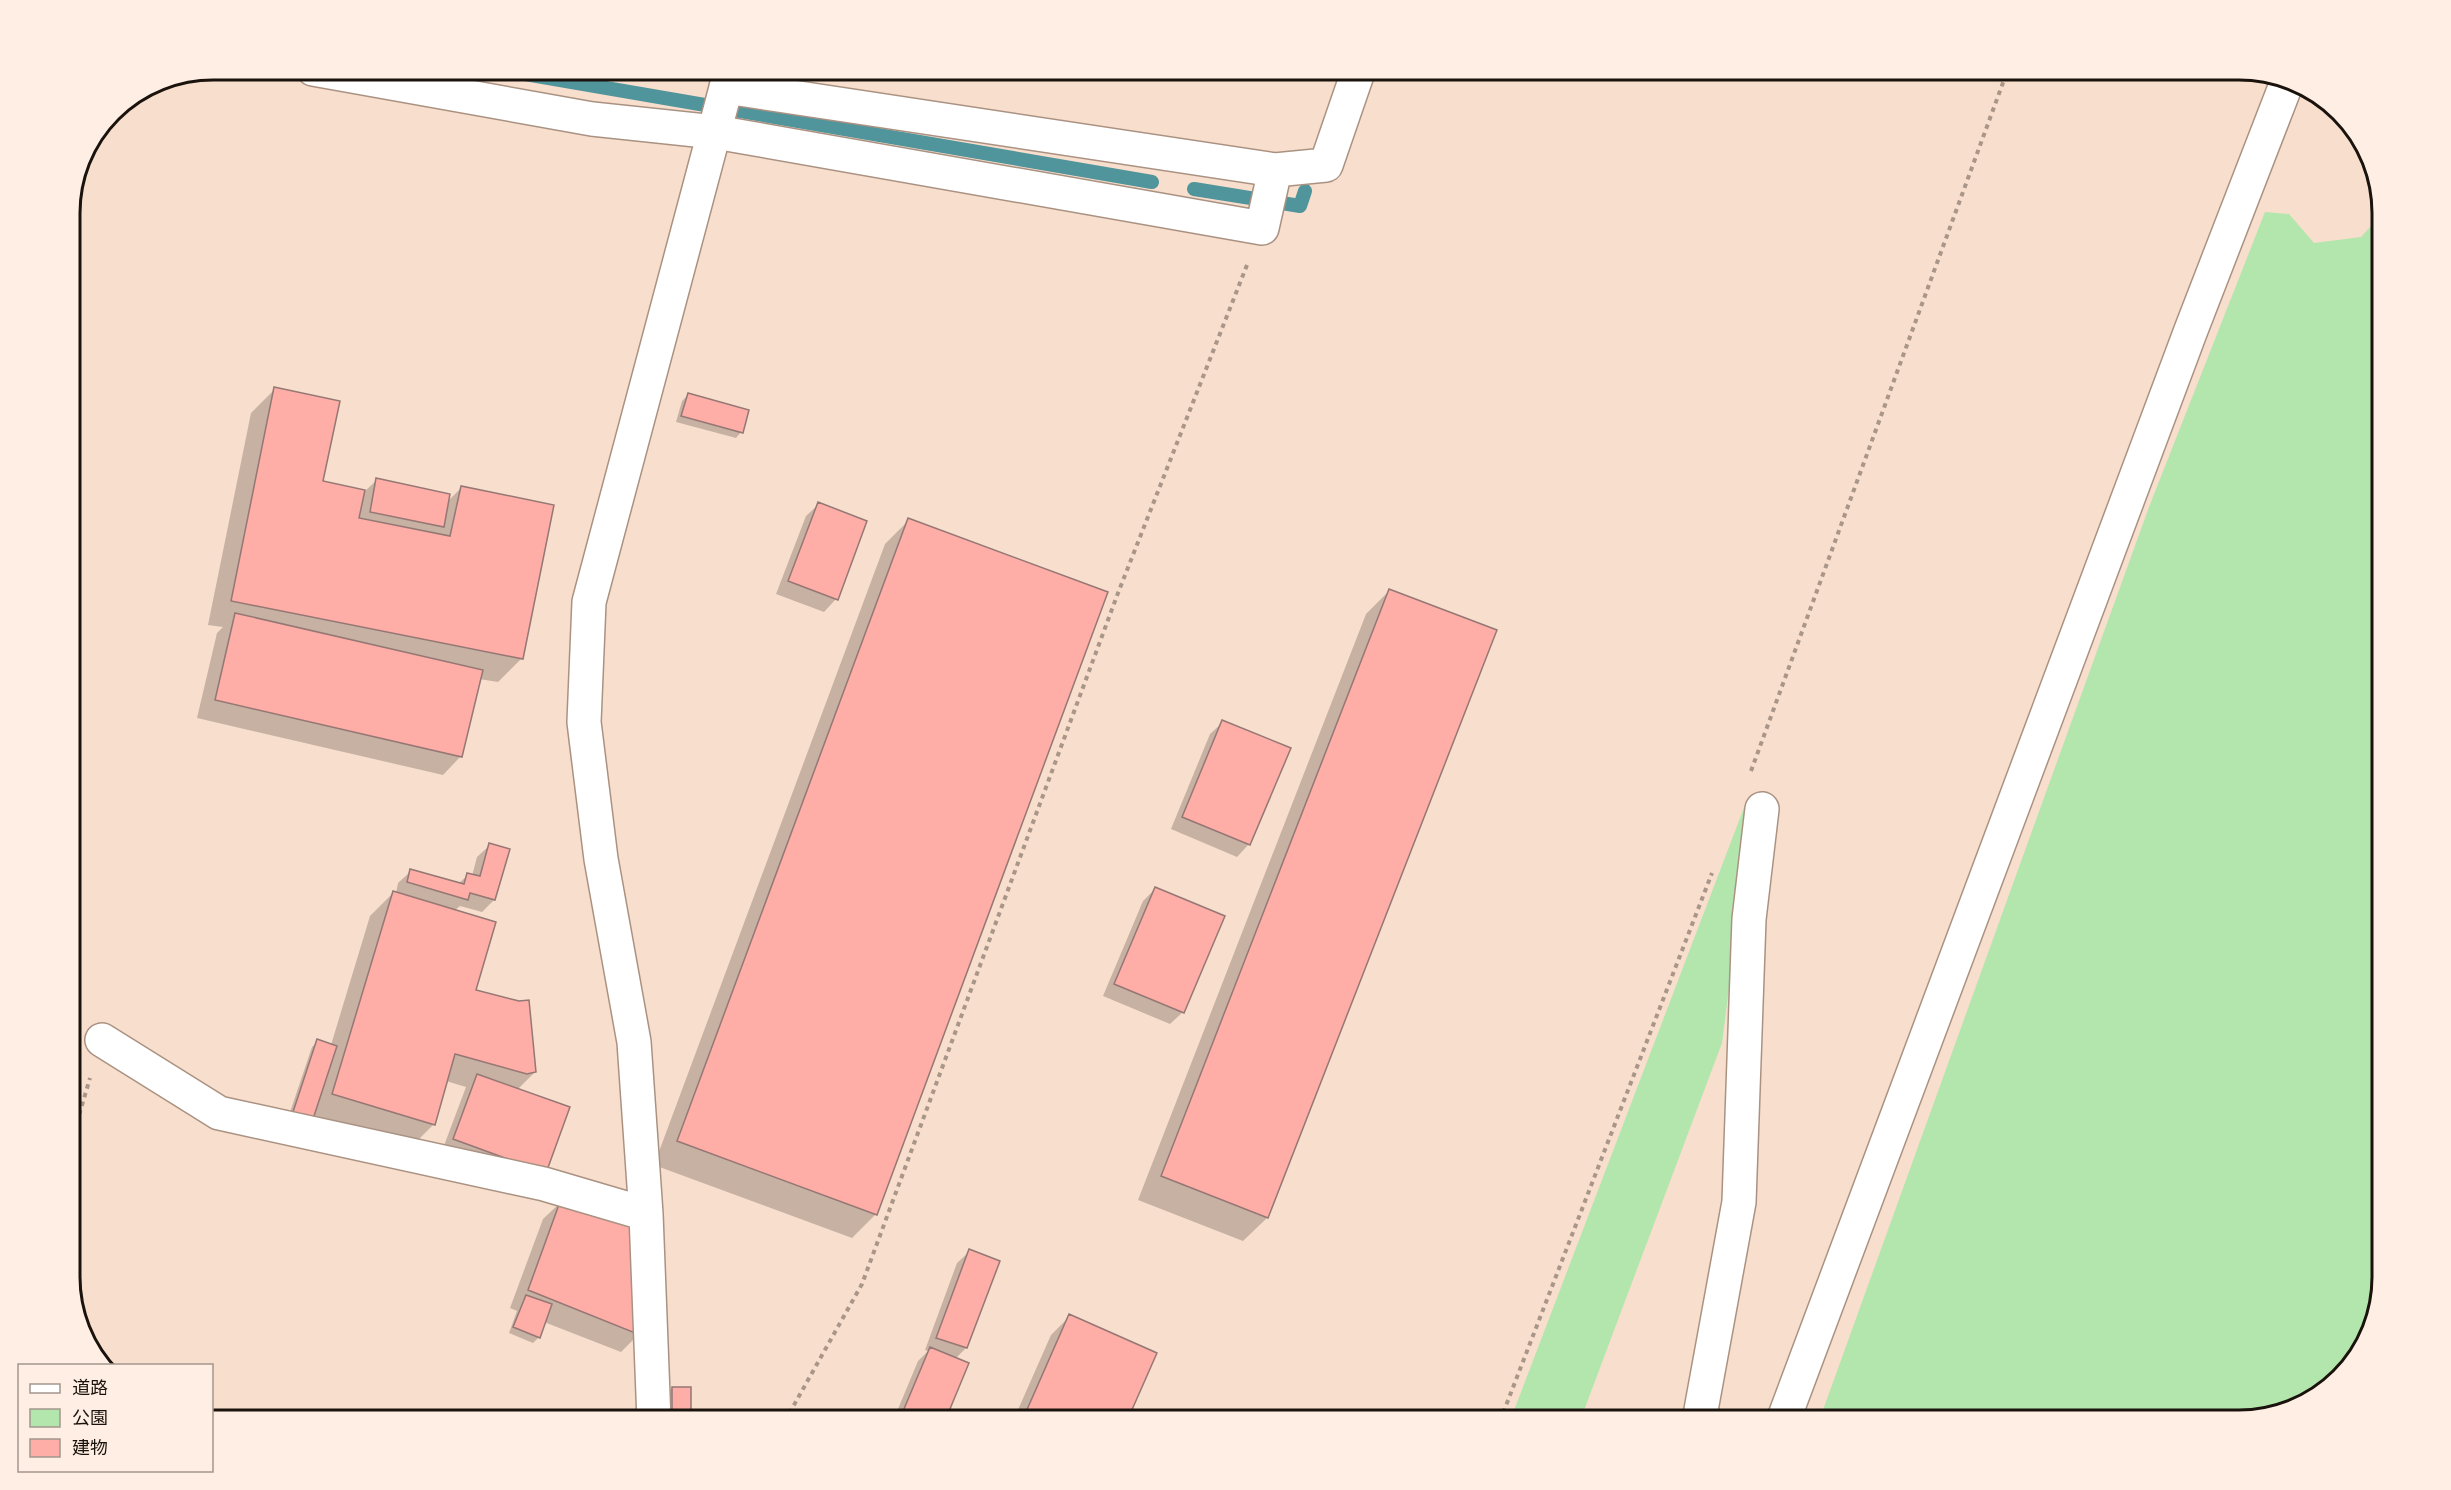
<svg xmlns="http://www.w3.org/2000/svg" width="2451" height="1490" viewBox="0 0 2451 1490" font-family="'IBM Plex Sans','Noto Sans JP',sans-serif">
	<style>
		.green { fill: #b2e6ad }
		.shadow { fill: #0003 }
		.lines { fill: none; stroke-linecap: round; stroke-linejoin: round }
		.stream { stroke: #50949c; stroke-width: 14 }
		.building { fill: #feada7; stroke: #957774; stroke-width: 1.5 }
		.minor-casing { stroke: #aa9282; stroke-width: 36 }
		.path { stroke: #a99688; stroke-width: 4; stroke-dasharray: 4.5 4.5; stroke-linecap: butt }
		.minor { stroke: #fff; stroke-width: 33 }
		.rim { fill: none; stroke: #1a120c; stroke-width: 3 }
	</style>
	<rect width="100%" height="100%" fill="#f8decc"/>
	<!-- green -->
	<path class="green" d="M 2265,212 L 2289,214 L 2314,243 L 2361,237 L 2382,214 L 2382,1278 L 2363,1350 L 2310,1402 L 2239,1421 L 1819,1421 L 2149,507 Z
		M 1745,805 L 1752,807 L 1722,1043 L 1580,1421 L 1510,1421 Z"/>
	<!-- shadow -->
	<path class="shadow" d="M 275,389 L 321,482 L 365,491 L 377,480 L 447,502 L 461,488 L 522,658 L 498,682 L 479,679 L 461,756 L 443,775 L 197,718 L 217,633 L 223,627 L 208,625 L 251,413 Z
		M 688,395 L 741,432 L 736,438 L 676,422 L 682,401 Z
		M 819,504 L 866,522 L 836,599 L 824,612 L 776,594 L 806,516 Z
		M 909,520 L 876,1214 L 852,1238 L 654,1165 L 885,544 Z
		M 1390,590 L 1495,631 L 1267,1218 L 1243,1241 L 1138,1200 L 1366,614 Z
		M 1223,722 L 1249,844 L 1237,857 L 1171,829 L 1210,734 Z
		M 490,845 L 494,900 L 482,912 L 460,906 L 454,911 L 474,991 L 535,1072 L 517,1090 L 545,1172 L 442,1151 L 466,1087 L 446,1081 L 434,1124 L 410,1148 L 286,1124 L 312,1047 L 318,1041 L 331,1045 L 370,916 L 393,893 L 396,893 L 398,883 L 411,871 L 458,884 L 468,875 L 472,876 L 477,857 Z
		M 1155,889 L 1183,1012 L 1170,1024 L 1103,996 L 1143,901 Z
		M 562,1201 L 639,1334 L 621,1352 L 544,1322 L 539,1337 L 533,1343 L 509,1333 L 517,1311 L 510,1308 L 543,1219 Z
		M 970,1251 L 998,1261 L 966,1348 L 955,1359 L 943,1421 L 893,1421 L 918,1361 L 928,1351 L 925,1350 L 957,1263 Z
		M 1070,1316 L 1125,1421 L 1013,1421 L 1051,1335 Z
		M 672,1388 L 689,1421 L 666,1421 L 666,1394 Z"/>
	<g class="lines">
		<!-- stream -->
		<path class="stream" d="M 496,69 L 1152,182
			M 1194,189 L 1300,206 L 1305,191"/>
	</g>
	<!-- building -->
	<path class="building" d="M 274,387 L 340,401 L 323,481 L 365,490 L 359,518 L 450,536 L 461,486 L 554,505 L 523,659 L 231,601 Z
		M 688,393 L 749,410 L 743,433 L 681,416 Z
		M 376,478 L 450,494 L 444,527 L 370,512 Z
		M 818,502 L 867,521 L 838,600 L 788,581 Z
		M 908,518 L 1108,592 L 877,1215 L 677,1141 Z
		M 1389,589 L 1497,630 L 1268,1218 L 1161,1176 Z
		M 235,613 L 483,670 L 462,757 L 215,700 Z
		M 1222,720 L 1291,748 L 1250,845 L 1182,817 Z
		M 489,843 L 510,849 L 495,900 L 470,893 L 468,900 L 407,882 L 410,869 L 464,884 L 467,873 L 480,876 Z
		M 1155,887 L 1225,916 L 1184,1013 L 1114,984 Z
		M 393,891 L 496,922 L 476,990 L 519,1001 L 529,1000 L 536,1072 L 527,1074 L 455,1054 L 435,1125 L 332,1094 Z
		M 317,1039 L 337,1046 L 311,1125 L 291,1118 Z
		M 477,1074 L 570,1107 L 546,1173 L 453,1139 Z
		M 561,1199 L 637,1223 L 640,1335 L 528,1290 Z
		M 969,1249 L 1000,1261 L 967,1348 L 936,1338 Z
		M 526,1295 L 552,1304 L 540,1338 L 513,1327 Z
		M 1069,1314 L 1157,1353 L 1127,1421 L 1022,1421 Z
		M 930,1347 L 969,1363 L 945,1421 L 913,1421 L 901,1416 Z
		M 672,1387 L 691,1387 L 691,1421 L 672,1421 Z"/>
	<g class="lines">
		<defs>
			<path id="minor" d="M 313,69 L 592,119 L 715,132 L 1262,228 L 1275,170
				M 726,87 L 1275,170 L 1326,165 L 1359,69
				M 102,1040 L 219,1113 L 544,1184 L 646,1214
				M 654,1421 L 646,1214 L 634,1042 L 601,859 L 584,722 L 589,602 L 731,69
				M 1703,1421 L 1701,1410 L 1739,1202 L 1749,919 L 1762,809
				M 1783,1421 L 2191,330 L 2287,82"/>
		</defs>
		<!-- minor casing -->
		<use href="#minor" class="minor-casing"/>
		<!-- path -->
		<path class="path" d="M 1751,771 L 2008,69
			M 69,997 L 80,1010
			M 69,1149 L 90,1078
			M 1262,1414 L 1279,1421
			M 785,1421 L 862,1284 L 1118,593 L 1247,265
			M 1500,1421 L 1712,873"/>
		<!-- minor -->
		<use href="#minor" class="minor"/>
	</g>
	<!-- crop -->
	<path d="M0 0H2451V1490H0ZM213 80H2239A133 133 0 0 1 2372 213V1277A133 133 0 0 1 2239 1410H213A133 133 0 0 1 80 1277V213A133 133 0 0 1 213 80Z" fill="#feeee3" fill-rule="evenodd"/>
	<path class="rim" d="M213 80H2239A133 133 0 0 1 2372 213V1277A133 133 0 0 1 2239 1410H213A133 133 0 0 1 80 1277V213A133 133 0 0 1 213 80Z"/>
	<!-- legend -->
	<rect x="18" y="1364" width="195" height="108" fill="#feeee3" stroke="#a3968d" stroke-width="1.5"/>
	<rect x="30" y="1384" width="30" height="9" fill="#ffffff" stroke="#a3968d" stroke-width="1.5"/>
	<text x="72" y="1394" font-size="18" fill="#1a120c">道路</text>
	<rect x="30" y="1409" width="30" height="18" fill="#b2e6ad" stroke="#a3968d" stroke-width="1.5"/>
	<text x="72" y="1424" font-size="18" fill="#1a120c">公園</text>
	<rect x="30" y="1439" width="30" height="18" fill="#feada7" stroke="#a3968d" stroke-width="1.5"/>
	<text x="72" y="1454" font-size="18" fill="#1a120c">建物</text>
</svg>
